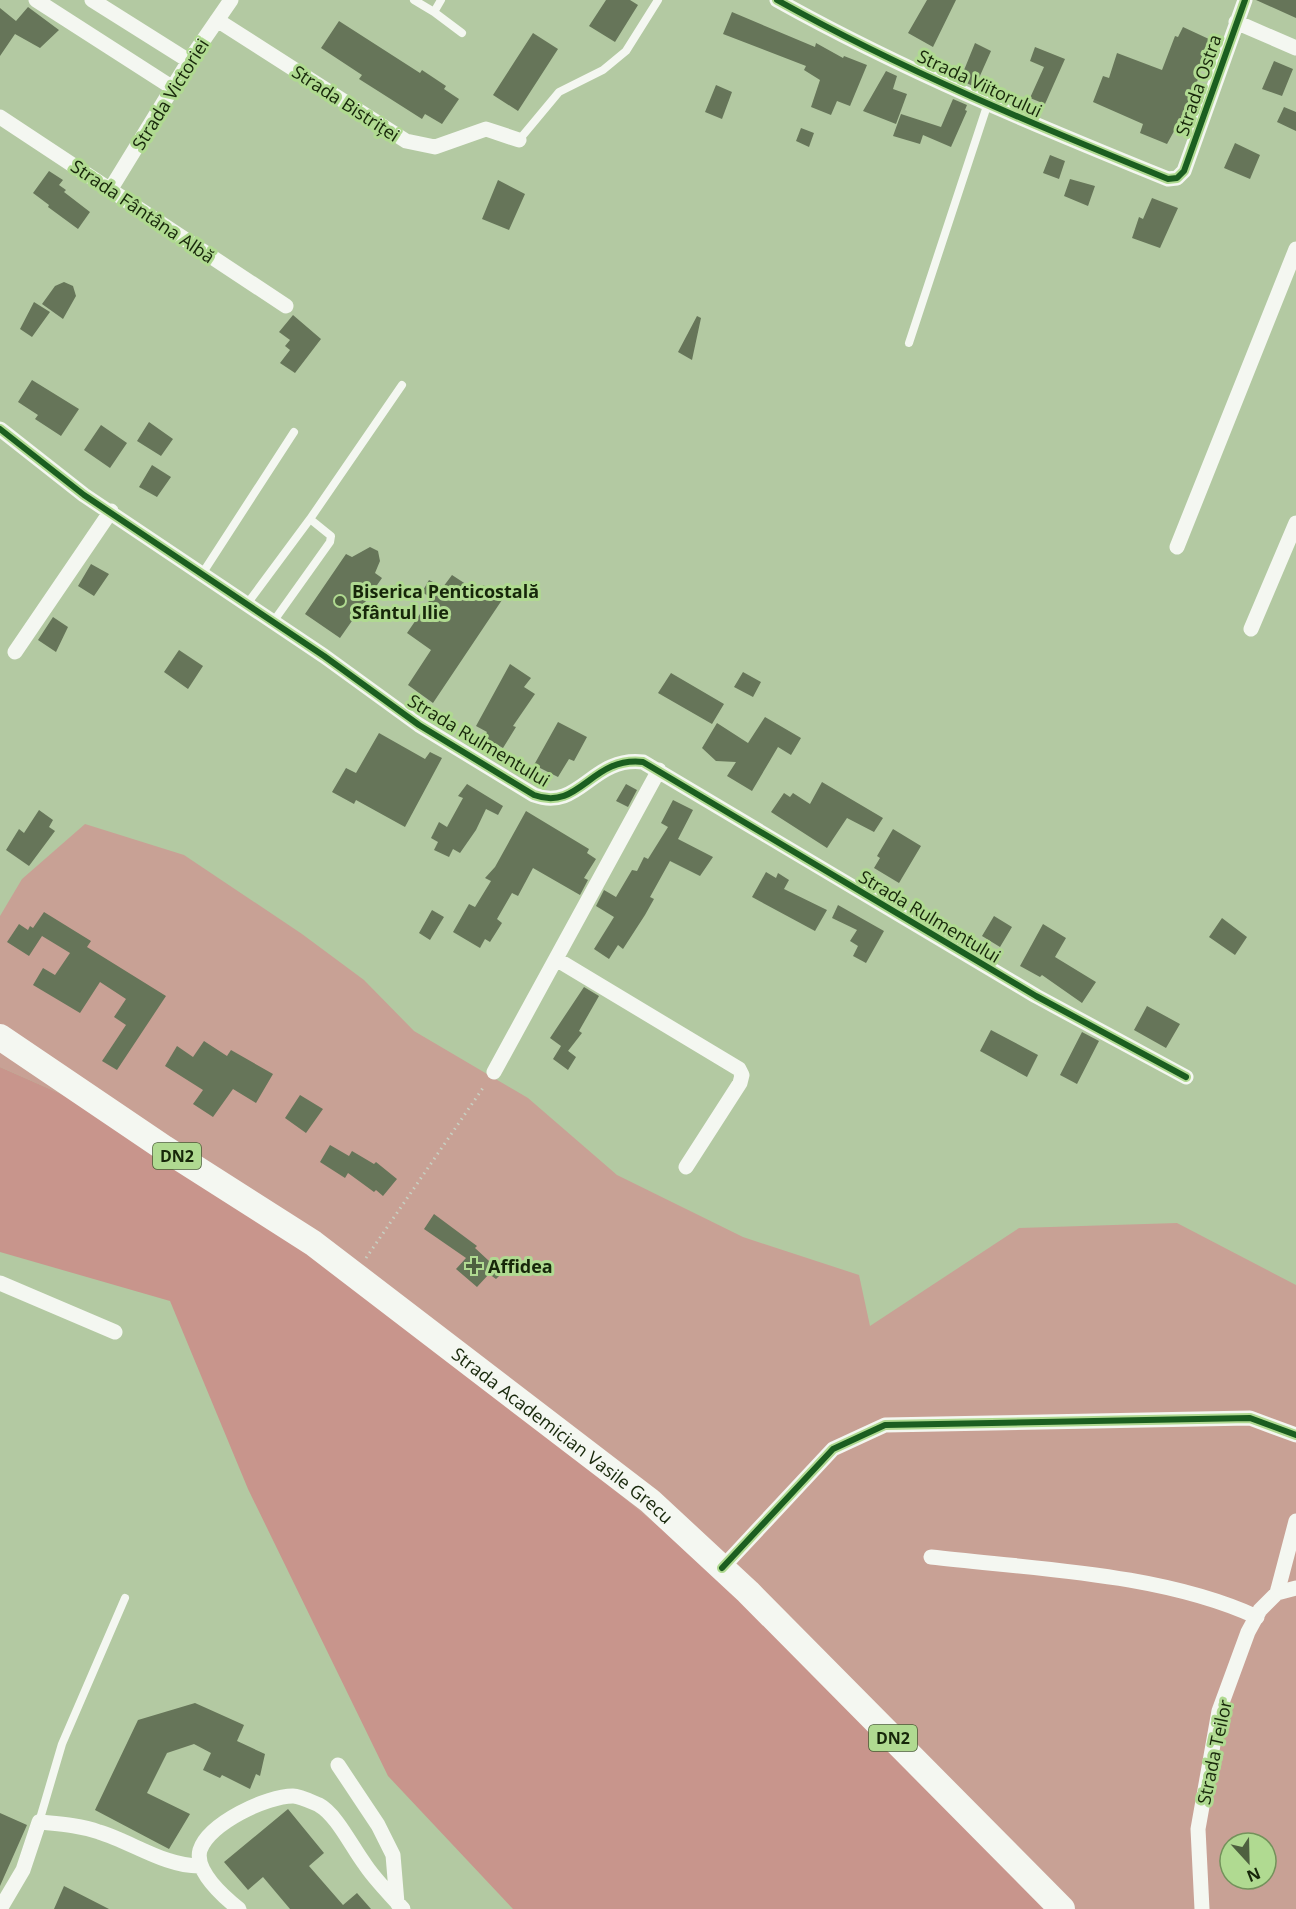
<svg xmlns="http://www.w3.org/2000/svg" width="1296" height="1909" viewBox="0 0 1296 1909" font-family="'Open Sans',sans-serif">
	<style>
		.green { fill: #c8a195; fill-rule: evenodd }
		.forest { fill: #c8958c }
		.building { fill: #667559 }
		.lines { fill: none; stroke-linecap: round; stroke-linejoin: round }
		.path { stroke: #c8d0c2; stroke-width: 3; stroke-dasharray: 1.5 4.5; stroke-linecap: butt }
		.lane { stroke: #f4f7f1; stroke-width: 8 }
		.street { stroke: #f4f7f1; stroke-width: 15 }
		.primary { stroke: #f4f7f1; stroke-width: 26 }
		.cycleway-casing { stroke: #b0da91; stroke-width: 10 }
		.cycleway { stroke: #1b5e20; stroke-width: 6 }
		.poi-dot { fill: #4e603f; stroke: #b0da91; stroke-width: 2 }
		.labels { text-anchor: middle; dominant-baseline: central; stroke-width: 6; stroke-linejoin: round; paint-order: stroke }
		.shield { fill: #b0da91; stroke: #455d32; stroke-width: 1.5 }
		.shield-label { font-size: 16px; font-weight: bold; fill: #17270a }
		.street-label { font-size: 18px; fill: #17270a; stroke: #b0da91 }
		.poi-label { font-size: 18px; font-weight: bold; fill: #17270a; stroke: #b0da91; text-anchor: start }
	</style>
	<rect width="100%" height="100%" fill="#b3c9a2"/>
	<!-- green -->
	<path class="green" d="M 85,824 L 184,855 L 302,934 L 364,980 L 414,1031 L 528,1098 L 617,1175 L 743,1237 L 859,1275 L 870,1326 L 1019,1228 L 1177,1223 L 1296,1285 L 1296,1909 L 1053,1909 L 111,1116 L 0,1067 L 0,916 L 22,879 ZM 1230,1843 L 1266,1843 L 1266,1879 L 1230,1879 Z"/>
	<!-- forest -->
	<path class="forest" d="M 0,1067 L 111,1116 L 375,1300 L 579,1461 L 716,1574 L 1053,1909 L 513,1909 L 388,1776 L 248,1489 L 170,1301 L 0,1252 Z"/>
	<!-- building -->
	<path class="building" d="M 606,0 L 630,0 L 638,5 L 615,42 L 589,26 Z
		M 927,0 L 956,0 L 933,47 L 908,33 Z
		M 1256,0 L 1296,0 L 1296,18 Z
		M 28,7 L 59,30 L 40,48 L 15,34 L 0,56 L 0,8 L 16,21 Z
		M 732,12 L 815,47 L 816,43 L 843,58 L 844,56 L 867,65 L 850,106 L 837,101 L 831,115 L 811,107 L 820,80 L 804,70 L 806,66 L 723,34 Z
		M 339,21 L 420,73 L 422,70 L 446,86 L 444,89 L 459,99 L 442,124 L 425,114 L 422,119 L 378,91 L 359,79 L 362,75 L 321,48 Z
		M 1183,27 L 1211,40 L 1191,100 L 1167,144 L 1140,133 L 1143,124 L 1093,102 L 1103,76 L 1109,78 L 1117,53 L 1162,70 L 1175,36 L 1178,37 Z
		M 533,33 L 558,49 L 518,111 L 493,95 Z
		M 975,43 L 991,51 L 975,87 L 960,80 Z
		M 1035,47 L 1065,59 L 1045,104 L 1030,98 L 1044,67 L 1030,61 Z
		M 1274,61 L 1293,69 L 1282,96 L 1262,89 Z
		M 886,71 L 897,76 L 893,89 L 907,94 L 896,124 L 863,111 Z
		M 716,85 L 732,92 L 722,119 L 705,112 Z
		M 953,99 L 967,105 L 965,110 L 967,111 L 951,147 L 923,135 L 920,144 L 893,136 L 901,114 L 941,127 Z
		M 1284,107 L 1296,112 L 1296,131 L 1277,122 Z
		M 801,128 L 814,133 L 809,147 L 796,141 Z
		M 1235,143 L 1260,155 L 1250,179 L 1224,168 Z
		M 1050,155 L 1065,161 L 1059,179 L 1043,173 Z
		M 49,171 L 63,180 L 59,185 L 66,190 L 64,192 L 90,212 L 78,229 L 48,207 L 49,205 L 33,193 Z
		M 1070,179 L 1095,186 L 1088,206 L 1064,196 Z
		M 498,180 L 525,194 L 509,230 L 482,219 Z
		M 1152,198 L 1178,208 L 1160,248 L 1132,238 L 1139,217 L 1143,219 Z
		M 64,282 L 73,286 L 76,296 L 63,319 L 42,304 L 55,286 Z
		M 34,302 L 50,312 L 32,337 L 20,329 Z
		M 293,315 L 321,339 L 295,373 L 280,363 L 290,350 L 285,346 L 290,340 L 279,332 Z
		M 697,316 L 701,318 L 692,360 L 678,352 Z
		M 32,380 L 79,409 L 61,436 L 35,419 L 38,415 L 18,402 Z
		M 149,422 L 173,439 L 161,456 L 137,441 Z
		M 101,425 L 127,443 L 110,468 L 84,450 Z
		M 152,465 L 171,477 L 157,497 L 139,487 Z
		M 370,547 L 378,551 L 380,561 L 375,573 L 382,578 L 340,638 L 305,614 L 346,554 L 352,557 Z
		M 91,564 L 109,574 L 94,596 L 78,586 Z
		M 452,575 L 478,592 L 483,585 L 504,597 L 433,703 L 408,685 L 431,650 L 407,633 L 431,598 L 422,592 L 429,580 L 443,587 Z
		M 53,617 L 68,627 L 56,652 L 38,640 Z
		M 179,650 L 203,666 L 188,689 L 164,672 Z
		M 510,664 L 531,678 L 524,687 L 535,694 L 513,726 L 516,727 L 503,748 L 484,737 L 487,732 L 476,726 Z
		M 743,672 L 761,682 L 753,697 L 734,687 Z
		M 671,673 L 724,704 L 712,724 L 658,693 Z
		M 765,717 L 801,738 L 791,755 L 778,747 L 752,791 L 727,776 L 736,762 L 716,761 L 702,748 L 717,723 L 748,743 Z
		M 558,722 L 587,737 L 574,761 L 569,759 L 558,777 L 534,765 Z
		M 379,733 L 425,759 L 430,752 L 442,758 L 405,827 L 356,800 L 354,804 L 332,792 L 346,768 L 356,773 Z
		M 822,782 L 883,818 L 874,832 L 847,818 L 827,848 L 771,812 L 784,793 L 790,797 L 793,793 L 810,804 Z
		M 467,784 L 503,806 L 498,815 L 486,809 L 476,830 L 460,853 L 453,849 L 449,857 L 434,850 L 438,842 L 431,838 L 439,822 L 447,827 L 463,798 L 458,796 Z
		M 626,784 L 637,790 L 628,807 L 616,801 Z
		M 673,800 L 693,810 L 678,839 L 713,857 L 700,876 L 670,861 L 650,897 L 654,899 L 645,915 L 623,949 L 618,945 L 609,959 L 594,949 L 614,917 L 596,906 L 604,890 L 616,897 L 632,870 L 637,871 L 644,857 L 648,859 L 668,827 L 661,823 Z
		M 39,810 L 53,820 L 49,827 L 55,831 L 29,866 L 6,850 L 19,829 L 24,833 Z
		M 526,811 L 589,849 L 587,853 L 596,859 L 584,878 L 588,880 L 580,895 L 533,868 L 518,896 L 512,893 L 497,919 L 502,923 L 490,942 L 485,939 L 480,948 L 453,932 L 469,904 L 475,907 L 491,881 L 485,878 L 495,867 Z
		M 893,829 L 921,846 L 899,883 L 874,868 L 880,858 L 877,856 Z
		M 766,872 L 776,878 L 778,873 L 789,880 L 784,889 L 827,910 L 815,931 L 752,897 Z
		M 838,905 L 884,931 L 866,963 L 853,956 L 858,946 L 850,941 L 857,930 L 832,918 Z
		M 432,910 L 444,917 L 430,940 L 419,933 Z
		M 44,912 L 91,941 L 87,947 L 166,996 L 117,1070 L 102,1061 L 126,1025 L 114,1017 L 126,999 L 100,982 L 80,1013 L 33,985 L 43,968 L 55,975 L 70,953 L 42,936 L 29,956 L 7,942 L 19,924 L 28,930 L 30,926 L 33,928 Z
		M 994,916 L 1012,927 L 1000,947 L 982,936 Z
		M 1222,918 L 1247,937 L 1235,955 L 1209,937 Z
		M 1043,924 L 1066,938 L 1055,957 L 1096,982 L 1082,1003 L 1042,975 L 1040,977 L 1020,966 Z
		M 584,987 L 599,996 L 579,1031 L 582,1033 L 568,1051 L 563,1047 L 576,1057 L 568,1070 L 553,1059 L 561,1046 L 550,1038 Z
		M 1147,1006 L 1180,1024 L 1166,1048 L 1134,1030 Z
		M 991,1030 L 1038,1055 L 1027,1077 L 980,1051 Z
		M 1082,1032 L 1099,1041 L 1077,1084 L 1060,1075 Z
		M 204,1041 L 227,1056 L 231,1050 L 273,1074 L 256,1103 L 233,1089 L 213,1117 L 193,1104 L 203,1090 L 165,1066 L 177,1046 L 193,1057 Z
		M 300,1095 L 323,1109 L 306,1133 L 285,1118 Z
		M 330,1145 L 349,1156 L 352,1151 L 374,1164 L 376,1162 L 397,1179 L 383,1196 L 376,1190 L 374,1192 L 348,1173 L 345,1178 L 320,1162 Z
		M 434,1214 L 477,1246 L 475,1248 L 502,1273 L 496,1279 L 489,1274 L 477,1287 L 456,1269 L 466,1258 L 424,1229 Z
		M 195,1703 L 244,1725 L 237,1741 L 265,1754 L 260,1776 L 256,1774 L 250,1789 L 222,1775 L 220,1778 L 203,1770 L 211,1753 L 194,1744 L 167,1753 L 147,1793 L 190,1814 L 169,1849 L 95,1810 L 138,1720 Z
		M 288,1809 L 324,1853 L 309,1866 L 343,1905 L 357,1893 L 371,1909 L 290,1909 L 263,1877 L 248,1890 L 224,1862 Z
		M 0,1813 L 27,1825 L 0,1886 Z
		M 64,1886 L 109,1909 L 54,1909 Z"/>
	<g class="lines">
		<!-- path -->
		<path class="path" d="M 366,1258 L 485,1085"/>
		<!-- lane -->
		<path class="lane" d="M 414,0 L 434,12 L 441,0
			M 434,12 L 462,33
			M 519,140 L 559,92 L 603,70 L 626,51 L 658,0
			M 909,343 L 988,103
			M 202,574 L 294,432
			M 247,604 L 310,519
			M 273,622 L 330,542 L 331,536 L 310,519 L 402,385
			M 39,1822 L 62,1744 L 125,1598"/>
		<!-- street -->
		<path class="street" d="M 36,0 L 173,88
			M 92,0 L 189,61
			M 777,0 C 902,70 1035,125 1168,179 L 1177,178 L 1184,171 L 1245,0
			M 217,20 L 406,141 L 435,147 L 486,129 L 519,140
			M 1236,22 L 1296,48
			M 0,117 L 286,306
			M 110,190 L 189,61 L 231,0
			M 0,429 L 84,495 L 324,656 L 419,725 L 534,795 C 580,812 591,756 643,762 L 1036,996 L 1186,1077
			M 1177,547 L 1296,249
			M 1251,629 L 1296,523
			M 15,652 L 111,511
			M 556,959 L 739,1069 L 742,1075 L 740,1083 L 686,1167
			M 494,1072 L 659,770
			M 0,1283 L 115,1332
			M 931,1557 C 1034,1569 1162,1573 1257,1617
			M 722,1568 L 833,1449 L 885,1425 L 1250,1418 L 1296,1435
			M 1277,1593 L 1296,1521
			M 338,1765 L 378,1825 L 393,1855 L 397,1903
			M 0,1909 L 23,1870 L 39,1822 C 59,1824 79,1825 99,1832 C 132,1842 166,1867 201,1866
			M 239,1909 C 224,1897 194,1871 200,1850 C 209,1823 267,1796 293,1796 C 300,1796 312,1802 319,1805 C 336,1814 352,1847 364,1863 C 375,1880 390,1894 403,1909
			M 1202,1909 L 1198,1829 L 1219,1711 L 1248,1632 L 1260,1610 L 1277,1593 L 1296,1588"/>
		<!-- primary -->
		<path class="primary" id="s1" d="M 0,1037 L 164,1148 L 313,1243 L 650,1501 L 748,1592 L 1062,1909"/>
		<defs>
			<path id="cycleway" d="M 777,0 C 902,70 1035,125 1168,179 L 1177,178 L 1184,171 L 1245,0
				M 0,429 L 84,495 L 324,656 L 419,725 L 534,795 C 580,812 591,756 643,762 L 1036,996 L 1186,1077
				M 722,1568 L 833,1449 L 885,1425 L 1250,1418 L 1296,1435"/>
		</defs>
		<!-- cycleway casing -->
		<use href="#cycleway" class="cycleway-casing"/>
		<!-- cycleway -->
		<use href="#cycleway" class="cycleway"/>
	</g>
	<!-- markers -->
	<g class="poi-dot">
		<circle cx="340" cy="601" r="6"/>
		<path d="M471 1257h6v6h6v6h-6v6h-6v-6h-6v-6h6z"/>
	</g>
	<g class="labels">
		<!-- shield labels -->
		<g class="shield">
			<rect x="153" y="1143" width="48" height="26" rx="4.5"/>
			<rect x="869" y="1725" width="48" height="26" rx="4.5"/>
		</g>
		<g class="shield-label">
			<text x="177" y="1156">DN2</text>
			<text x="893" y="1738">DN2</text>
		</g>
		<!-- street labels -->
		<g class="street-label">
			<text transform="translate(980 83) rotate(25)">Strada Viitorului</text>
			<text transform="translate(1198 85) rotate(-71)">Strada Ostra</text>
			<text transform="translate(170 94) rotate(-58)">Strada Victoriei</text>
			<text transform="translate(346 103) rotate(33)">Strada Bistriței</text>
			<text transform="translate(143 211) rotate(34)">Strada Fântâna Albă</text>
			<text transform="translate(479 740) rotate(31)">Strada Rulmentului</text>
			<text transform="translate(930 916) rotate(31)">Strada Rulmentului</text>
			<text stroke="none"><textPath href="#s1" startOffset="690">Strada Academician Vasile Grecu</textPath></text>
			<text transform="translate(1214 1752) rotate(-78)">Strada Teilor</text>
		</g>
		<!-- poi labels -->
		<g class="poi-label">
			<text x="352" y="591">Biserica Penticostală<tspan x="352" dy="21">Sfântul Ilie</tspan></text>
			<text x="488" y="1266">Affidea</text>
		</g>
	</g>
	<!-- north arrow -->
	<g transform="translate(1248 1861) rotate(158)"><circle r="28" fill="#b0da91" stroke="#73925b" stroke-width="1.5"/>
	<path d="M0-4.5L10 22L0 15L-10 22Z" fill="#4e603f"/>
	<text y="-9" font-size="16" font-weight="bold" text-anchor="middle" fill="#17270a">N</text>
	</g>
</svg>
